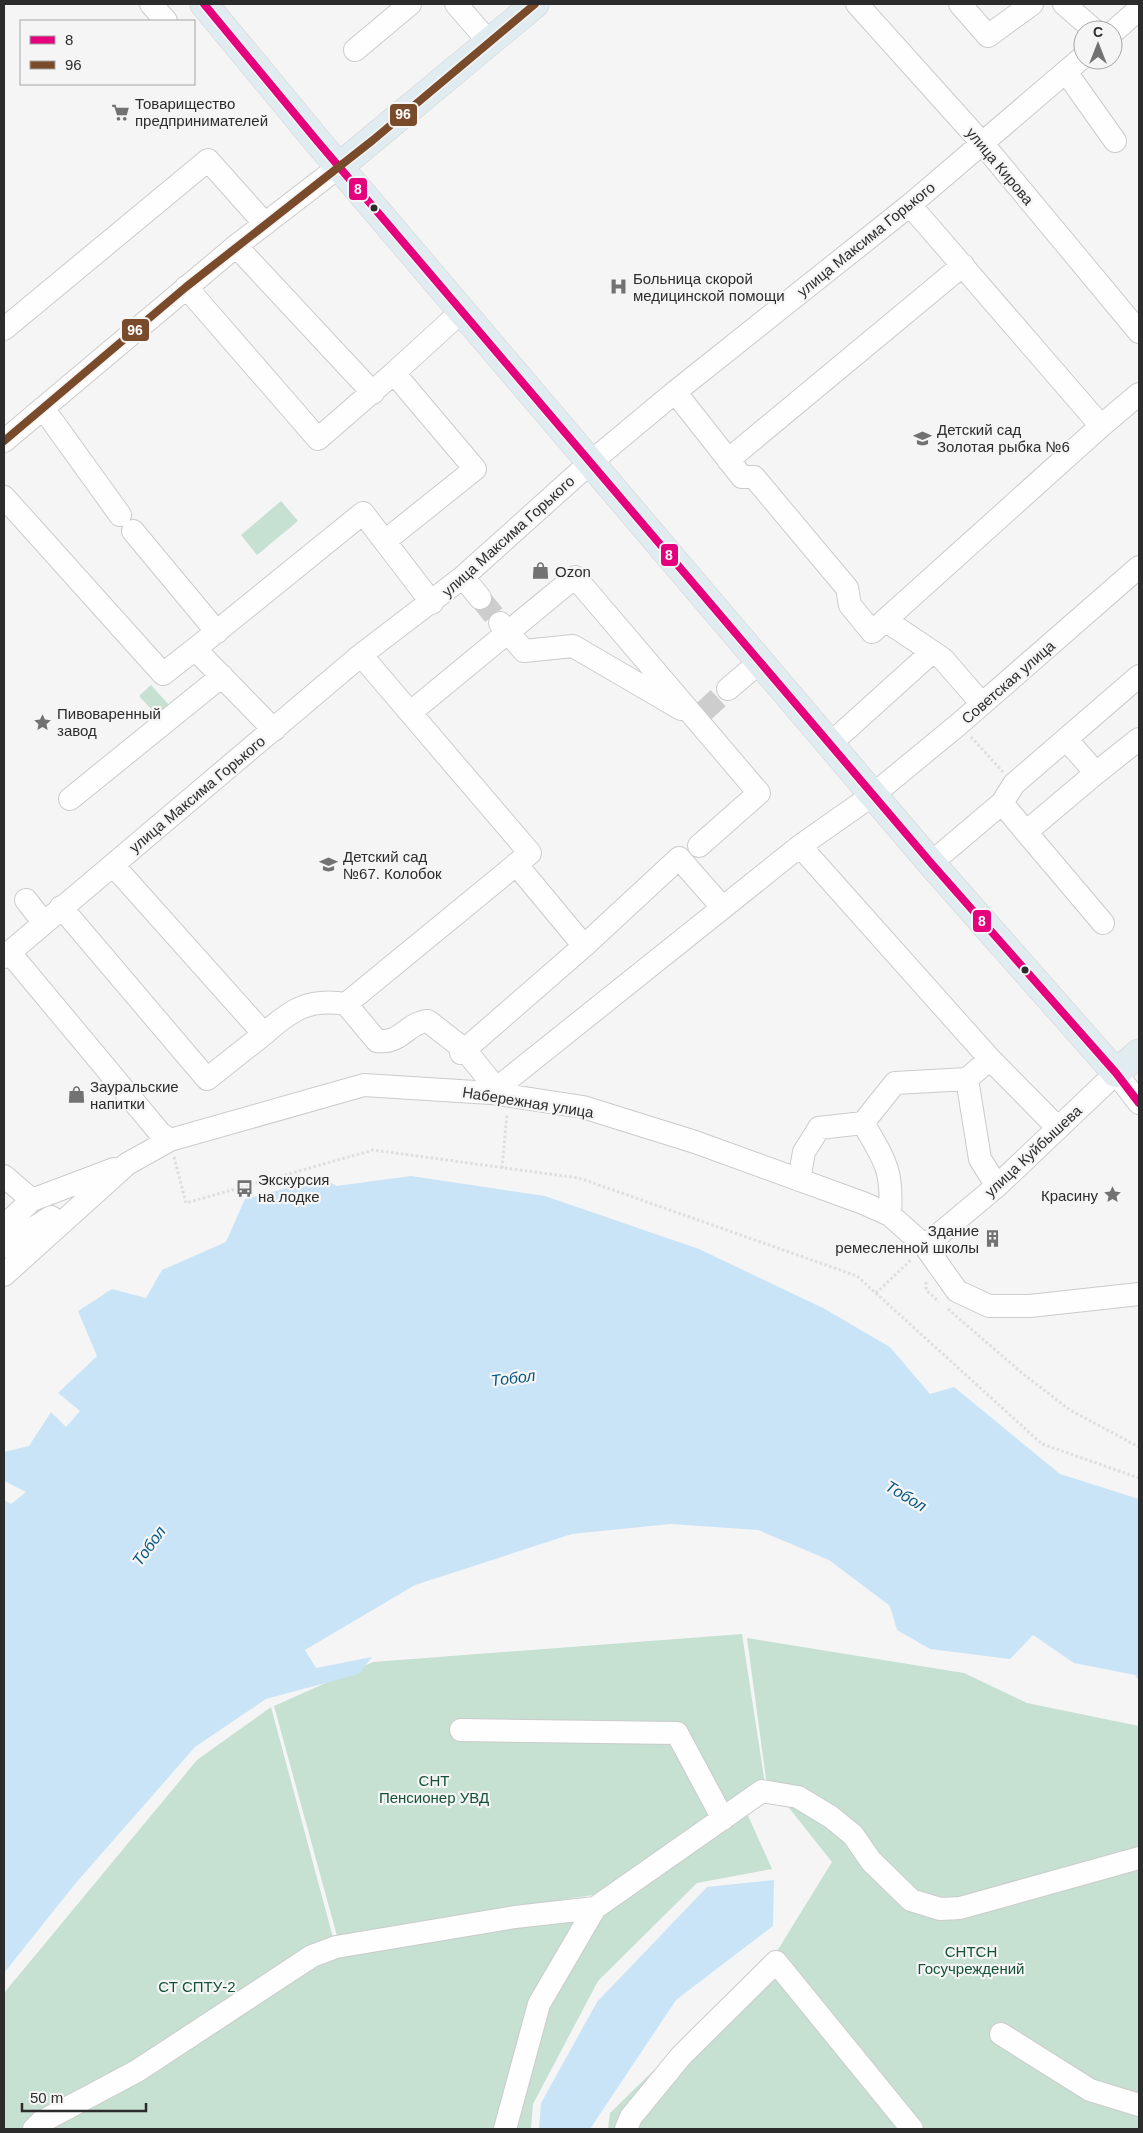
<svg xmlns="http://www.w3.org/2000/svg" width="1143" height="2133" viewBox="0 0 1143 2133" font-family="Arial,sans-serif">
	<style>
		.green { fill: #c6e0d2 }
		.water { fill: #cae4f7 }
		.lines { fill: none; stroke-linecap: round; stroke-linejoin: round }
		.minor-tunnel { stroke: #cdcdce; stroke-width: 22; stroke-dasharray: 22 11; stroke-linecap: butt }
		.minor-casing { stroke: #cbcbcc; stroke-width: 24 }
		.major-casing { stroke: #d1d1d2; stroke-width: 29 }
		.path { stroke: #dedede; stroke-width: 3; stroke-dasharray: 2.5 2.5; stroke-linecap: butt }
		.minor { stroke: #fefefe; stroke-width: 22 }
		.major { stroke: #e1ecf0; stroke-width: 28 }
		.bus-1-casing { stroke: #f5f5f6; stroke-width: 11 }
		.bus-2-casing { stroke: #f5f5f6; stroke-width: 11 }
		.bus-1 { stroke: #e5007d; stroke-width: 8 }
		.bus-2 { stroke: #7a4b2a; stroke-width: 8 }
		.bus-dot { fill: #2c2c2c; stroke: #f5f5f6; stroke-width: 2 }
		.labels { text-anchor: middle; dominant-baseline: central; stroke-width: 4.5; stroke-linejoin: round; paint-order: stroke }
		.poi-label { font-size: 15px; fill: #2c2c2c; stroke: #f5f5f6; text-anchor: start }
		.street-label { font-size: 15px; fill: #2c2c2c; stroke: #f5f5f6 }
		.park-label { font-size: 15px; fill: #135236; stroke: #f5f5f6 }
		.water-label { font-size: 16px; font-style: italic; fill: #075984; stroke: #f5f5f6 }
		.line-badge { stroke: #f5f5f6; stroke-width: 2 }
		.badge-label { font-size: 14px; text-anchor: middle; font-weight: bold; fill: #fff }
	</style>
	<rect width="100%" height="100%" fill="#f5f5f6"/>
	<!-- green -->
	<path class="green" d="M 281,501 L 298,521 L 257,555 L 241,535 Z
		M 151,685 L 169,705 L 157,715 L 139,696 Z
		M 742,1634 L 765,1784 L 593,1895 L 337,1936 L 274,1706 L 373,1662 Z
		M 747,1638 L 964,1673 L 1027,1703 L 1139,1726 L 1139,2129 L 608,2129 L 610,2113 L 779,1948 L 832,1862 L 766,1779 Z
		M 271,1707 L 334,1941 L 593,1900 L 745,1809 L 772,1869 L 697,1883 L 598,1981 L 533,2104 L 531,2129 L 4,2129 L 4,1993 L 197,1760 Z"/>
	<!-- water -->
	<path class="water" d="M 411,1176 L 545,1196 L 699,1249 L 823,1308 L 890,1347 L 930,1394 L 954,1387 L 1060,1474 L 1139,1499 L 1139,1681 L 1135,1675 L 1074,1663 L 1033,1635 L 1010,1659 L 930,1649 L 897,1630 L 890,1606 L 829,1560 L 758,1530 L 670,1524 L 572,1534 L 415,1585 L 305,1650 L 316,1668 L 372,1657 L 359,1674 L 266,1699 L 195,1747 L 75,1884 L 4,1973 L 4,1500 L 11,1504 L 26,1492 L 4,1481 L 4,1452 L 29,1446 L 51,1412 L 66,1427 L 80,1411 L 58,1393 L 97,1356 L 78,1311 L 112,1289 L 146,1298 L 162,1270 L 226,1242 L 245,1199 L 325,1178 L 336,1186 Z
		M 774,1880 L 773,1926 L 676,2000 L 590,2129 L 539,2129 L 541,2103 L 597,2002 L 707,1887 Z"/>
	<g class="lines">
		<!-- minor-tunnel -->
		<path class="minor-tunnel" d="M 480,598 L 500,623
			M 702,713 L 728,689"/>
		<defs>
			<path id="minor" d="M 151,4 L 166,21
				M 456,4 L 489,42
				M 857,4 L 982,143 L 1139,332
				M 960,4 L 988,36 L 1032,4
				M 1064,4 L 1094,30
				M 1113,32 L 1139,9
				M 355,50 L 410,4
				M 1066,72 L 1115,141
				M 236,246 L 373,393
				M 186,287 L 318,439 L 394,373 L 475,469 L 385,541
				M 4,329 L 208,160 L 265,224
				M 394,373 L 462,311
				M 675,392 L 742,477 L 754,477 L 847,588 L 850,605 L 872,632 L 1101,426 L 910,205
				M 43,408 L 120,515
				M 1101,426 L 1139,394
				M 4,441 L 236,246 L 340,166
				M 728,460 L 963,265
				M 4,497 L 163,674 L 195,649 L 274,730
				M 133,531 L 217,632
				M 463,577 L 480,598
				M 885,620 L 943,659 L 982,704
				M 500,623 L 524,651 L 573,646 L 681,709
				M 195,649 L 363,513 L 432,603
				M 361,655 L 530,853 L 346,1004 L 377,1041 C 402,1044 406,1023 428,1021 L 465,1050 L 496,1088
				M 728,689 L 761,661
				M 411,712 L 575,577 L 759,793 L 699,846
				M 1066,739 L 1096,773 L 1139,739
				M 830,744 L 932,652
				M 70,799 L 222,676
				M 1002,803 L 1026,832 L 1096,773
				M 1026,832 L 1103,923
				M 800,846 L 990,1059 L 1058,1128
				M 931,863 L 1002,803 L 1014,784 L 1139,676
				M 516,864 L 584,946
				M 26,900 L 44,923
				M 61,907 L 207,1079 L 264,1034 L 113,865
				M 10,953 L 160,1133 L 170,1140
				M 4,957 L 361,655 L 463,577 L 591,462 L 675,392 L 910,205 L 1083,57
				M 264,1034 C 291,1010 308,998 346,1004
				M 461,1053 L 584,946 L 679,858 L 722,907
				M 967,1079 L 980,1159 L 997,1186
				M 491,1093 L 800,846 L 874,794 L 959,724 L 1139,567
				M 863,1123 C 885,1161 893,1169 890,1215
				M 4,1176 L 32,1200 L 114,1169
				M 799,1180 L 804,1152 L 819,1128 L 863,1123 L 895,1083 L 967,1079 L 990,1059
				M 4,1226 L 32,1200
				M 925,1246 L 997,1186 L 1116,1073 L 1139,1103
				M 4,1247 L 51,1217
				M 4,1275 L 127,1164 L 170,1140 L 364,1085 L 491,1093 L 583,1107 L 695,1142 L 863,1203 L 890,1215 L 925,1246 L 957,1291 L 989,1306 L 1030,1306 L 1139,1294
				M 461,1730 L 677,1733 L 723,1819
				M 1001,2034 L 1090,2090 L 1139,2105
				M 34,2129 L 41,2122 L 137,2071 L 312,1956 L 336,1947 L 515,1917 L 595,1908
				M 505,2129 L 539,2004 L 595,1908 L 762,1791 L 798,1797 L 831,1817 L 853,1835 L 871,1861 L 911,1900 L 940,1909 L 960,1908 L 1139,1858
				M 626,2129 L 631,2117 L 681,2056 L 776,1962 L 912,2129"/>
			<path id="major" d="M 204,4 L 318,142 L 931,863 L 1116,1073 L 1139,1053
				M 340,166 L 535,4"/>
		</defs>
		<!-- minor casing -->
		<use href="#minor" class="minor-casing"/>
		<!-- major casing -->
		<use href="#major" class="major-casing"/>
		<!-- path -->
		<path class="path" d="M 971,737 L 1003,772
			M 174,1157 L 186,1203 L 373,1150 L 579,1178 L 857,1276 L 1042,1444 L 1139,1478
			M 502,1168 L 507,1114
			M 926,1282 L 926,1290 L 939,1302
			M 876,1293 L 912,1259
			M 948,1309 L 1022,1373 L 1070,1410 L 1139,1447"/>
		<!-- minor -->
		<use href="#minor" class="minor"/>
		<!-- major -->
		<use href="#major" class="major"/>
		<defs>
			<path id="bus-1" d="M 204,4 L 318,142 L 931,863 L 1116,1073 L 1139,1103"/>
			<path id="bus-2" d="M 4,441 L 186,287 L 373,140 L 535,4"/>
		</defs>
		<!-- bus-1 casing -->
		<use href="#bus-1" class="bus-1-casing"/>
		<!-- bus-2 casing -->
		<use href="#bus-2" class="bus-2-casing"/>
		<!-- bus-1 -->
		<use href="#bus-1" class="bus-1"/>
		<!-- bus-2 -->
		<use href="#bus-2" class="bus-2"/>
	</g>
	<!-- icons -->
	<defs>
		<symbol id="supermarket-bare" viewBox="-9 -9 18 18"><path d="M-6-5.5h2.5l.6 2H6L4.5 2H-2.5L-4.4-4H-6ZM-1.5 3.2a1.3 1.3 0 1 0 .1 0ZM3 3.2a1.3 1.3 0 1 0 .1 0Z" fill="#727273" stroke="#f5f5f6" stroke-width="2.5" paint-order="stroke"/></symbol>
		<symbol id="hospital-bare" viewBox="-9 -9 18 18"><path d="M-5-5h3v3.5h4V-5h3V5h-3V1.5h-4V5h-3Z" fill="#727273" stroke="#f5f5f6" stroke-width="2.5" paint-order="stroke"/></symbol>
		<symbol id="school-bare" viewBox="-9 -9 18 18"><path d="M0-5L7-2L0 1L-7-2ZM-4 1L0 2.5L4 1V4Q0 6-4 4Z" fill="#727273" stroke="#f5f5f6" stroke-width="2.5" paint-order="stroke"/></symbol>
		<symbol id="shop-bare" viewBox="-9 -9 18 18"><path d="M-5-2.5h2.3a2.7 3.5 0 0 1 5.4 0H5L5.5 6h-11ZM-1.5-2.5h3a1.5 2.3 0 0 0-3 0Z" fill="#727273" stroke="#f5f5f6" stroke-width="2.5" paint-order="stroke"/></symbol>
		<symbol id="sight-bare" viewBox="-9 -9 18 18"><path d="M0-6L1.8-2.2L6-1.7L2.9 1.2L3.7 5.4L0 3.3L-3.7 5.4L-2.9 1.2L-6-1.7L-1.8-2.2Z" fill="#727273" stroke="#f5f5f6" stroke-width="2.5" paint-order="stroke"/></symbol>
		<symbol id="bus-bare" viewBox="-9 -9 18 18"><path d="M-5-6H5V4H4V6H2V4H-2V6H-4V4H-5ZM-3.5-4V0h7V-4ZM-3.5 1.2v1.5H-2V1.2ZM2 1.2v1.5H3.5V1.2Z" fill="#727273" stroke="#f5f5f6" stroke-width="2.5" paint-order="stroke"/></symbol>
		<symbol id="building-bare" viewBox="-9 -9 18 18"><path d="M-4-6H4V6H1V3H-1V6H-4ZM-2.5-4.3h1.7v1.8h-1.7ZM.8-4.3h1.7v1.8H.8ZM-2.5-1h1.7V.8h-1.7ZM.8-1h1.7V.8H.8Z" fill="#727273" stroke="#f5f5f6" stroke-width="2.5" paint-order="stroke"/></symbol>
	</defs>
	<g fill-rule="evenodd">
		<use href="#supermarket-bare" x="108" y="100" width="25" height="25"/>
		<use href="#hospital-bare" x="606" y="274" width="25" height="25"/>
		<use href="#school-bare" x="910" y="426" width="25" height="25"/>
		<use href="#shop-bare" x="528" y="558" width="25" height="25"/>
		<use href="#sight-bare" x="30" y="710" width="25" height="25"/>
		<use href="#school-bare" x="316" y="852" width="25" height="25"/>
		<use href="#shop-bare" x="64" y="1082" width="25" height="25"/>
		<use href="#bus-bare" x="232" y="1176" width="25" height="25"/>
		<use href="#sight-bare" x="1100" y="1182" width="25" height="25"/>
		<use href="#building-bare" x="980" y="1226" width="25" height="25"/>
	</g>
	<!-- markers -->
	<g class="bus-dot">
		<circle cx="374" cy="208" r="4.5"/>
		<circle cx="1025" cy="970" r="4.5"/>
	</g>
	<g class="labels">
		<!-- poi labels -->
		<g class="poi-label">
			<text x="135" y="103">Товарищество<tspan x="135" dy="17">предпринимателей</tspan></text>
			<text x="633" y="278">Больница скорой<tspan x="633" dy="17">медицинской помощи</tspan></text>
			<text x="937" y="429">Детский сад<tspan x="937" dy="17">Золотая рыбка №6</tspan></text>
			<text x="555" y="571">Ozon</text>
			<text x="57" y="713">Пивоваренный<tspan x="57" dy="17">завод</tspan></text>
			<text x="343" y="856">Детский сад<tspan x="343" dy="17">№67. Колобок</tspan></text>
			<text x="90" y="1086">Зауральские<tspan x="90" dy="17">напитки</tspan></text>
			<text x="258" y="1179">Экскурсия<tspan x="258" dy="17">на лодке</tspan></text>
			<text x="1098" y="1195" text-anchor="end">Красину</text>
			<text x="979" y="1230" text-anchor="end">Здание<tspan x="979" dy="17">ремесленной школы</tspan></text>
		</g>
		<!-- street labels -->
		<g class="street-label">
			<text transform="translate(1000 166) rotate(50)">улица Кирова</text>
			<text transform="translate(866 239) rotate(-39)">улица Максима Горького</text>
			<text transform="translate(508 536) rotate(-42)">улица Максима Горького</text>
			<text transform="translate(1008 682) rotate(-41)">Советская улица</text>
			<text transform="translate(197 794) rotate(-40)">улица Максима Горького</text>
			<text transform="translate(528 1102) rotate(9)">Набережная улица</text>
			<text transform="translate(1033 1151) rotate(-43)">улица Куйбышева</text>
		</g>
		<!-- park labels -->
		<g class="park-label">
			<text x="434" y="1780">СНТ<tspan x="434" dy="17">Пенсионер УВД</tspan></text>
			<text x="971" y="1951">СНТСН<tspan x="971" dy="17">Госучреждений</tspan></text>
			<text x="197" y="1986">СТ СПТУ-2</text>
		</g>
		<!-- water labels -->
		<g class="water-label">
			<text transform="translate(513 1378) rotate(-7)">Тобол</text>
			<text transform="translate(906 1496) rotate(31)">Тобол</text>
			<text transform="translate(149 1546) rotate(-54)">Тобол</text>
		</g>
	</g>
	<g class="line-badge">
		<rect x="389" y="103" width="29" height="24" rx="5" fill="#7a4b2a"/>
		<rect x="348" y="177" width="20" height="24" rx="5" fill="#e5007d"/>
		<rect x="121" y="318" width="29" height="24" rx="5" fill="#7a4b2a"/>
		<rect x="660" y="543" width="19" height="24" rx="5" fill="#e5007d"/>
		<rect x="972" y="909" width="20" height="24" rx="5" fill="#e5007d"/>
	</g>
	<g class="badge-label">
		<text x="403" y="119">96</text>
		<text x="358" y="194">8</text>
		<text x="135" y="335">96</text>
		<text x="669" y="560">8</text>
		<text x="982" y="926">8</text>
	</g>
	<!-- border -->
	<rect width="1143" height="2133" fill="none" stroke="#2c2c2c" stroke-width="10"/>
	<!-- legend -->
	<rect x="20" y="20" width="175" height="65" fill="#f5f5f6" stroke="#a5a5a5"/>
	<rect x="30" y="36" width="25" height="8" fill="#e5007d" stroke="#a5a5a5"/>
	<text x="65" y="45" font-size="15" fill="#2c2c2c">8</text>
	<rect x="30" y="61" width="25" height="8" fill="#7a4b2a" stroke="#a5a5a5"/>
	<text x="65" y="70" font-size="15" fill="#2c2c2c">96</text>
	<!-- north arrow -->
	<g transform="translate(1098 45)"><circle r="24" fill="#f5f5f6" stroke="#a5a5a5"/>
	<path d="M0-4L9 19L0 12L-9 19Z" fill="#727273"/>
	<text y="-8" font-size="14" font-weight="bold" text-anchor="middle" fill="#2c2c2c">С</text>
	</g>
	<!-- scale -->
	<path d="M22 2103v8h124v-8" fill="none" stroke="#2c2c2c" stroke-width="2.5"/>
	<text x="30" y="2103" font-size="15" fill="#2c2c2c" stroke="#f5f5f6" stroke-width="4" paint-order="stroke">50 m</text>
</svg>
